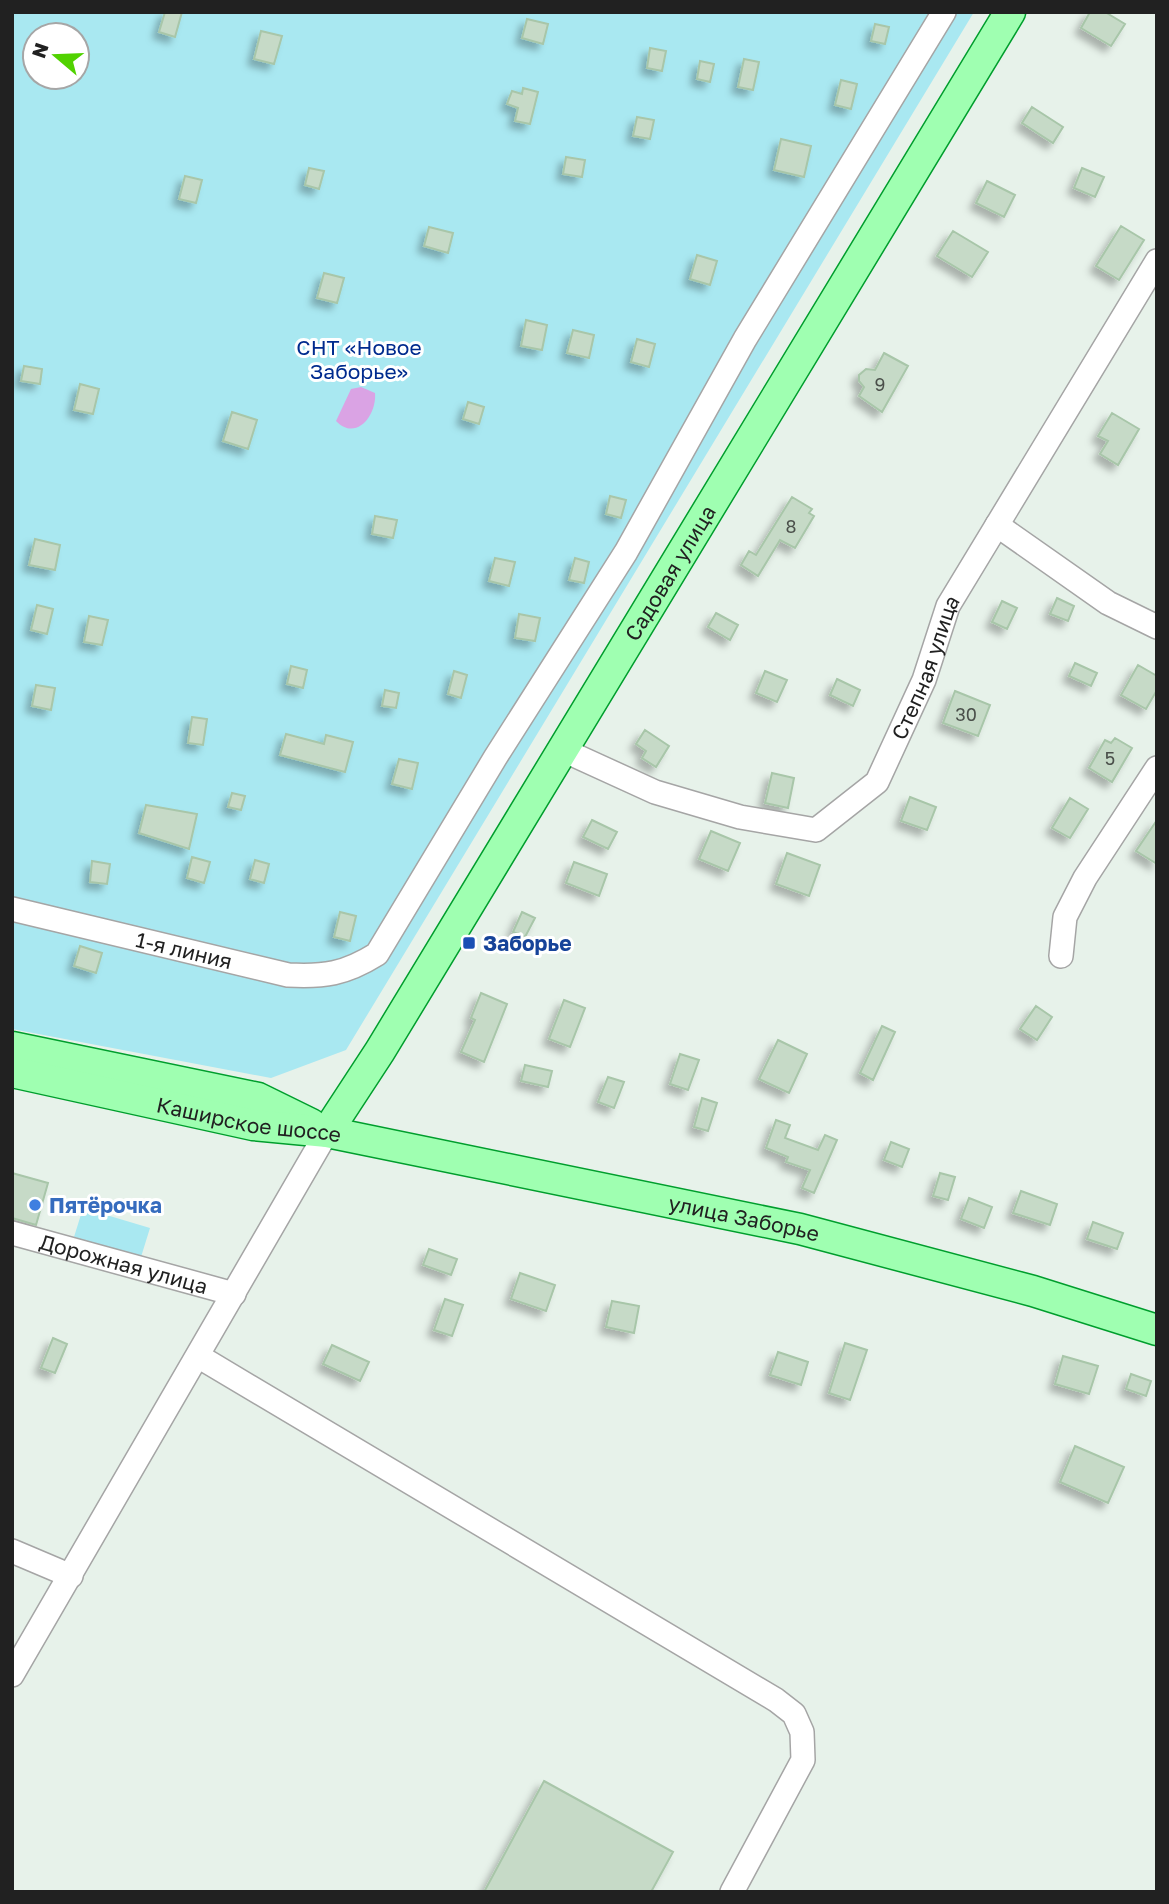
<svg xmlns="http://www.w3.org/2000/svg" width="1169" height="1904" viewBox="0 0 1169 1904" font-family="'Golos Text',sans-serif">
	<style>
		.grass { fill: #a9e8f1; fill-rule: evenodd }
		.water { fill: #daa3e4 }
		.building { fill: #c6dac7; stroke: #a8c6a9; stroke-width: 2; filter: url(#shadow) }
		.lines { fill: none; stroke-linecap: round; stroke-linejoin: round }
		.minor-casing { stroke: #a5a5a5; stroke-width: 26 }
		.major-casing { stroke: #009e2d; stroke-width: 33 }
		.minor { stroke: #fff; stroke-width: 23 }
		.major { stroke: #9fffb1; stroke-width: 30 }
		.transit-dot { fill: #1a4fb4; stroke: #fff; stroke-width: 2.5 }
		.shop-dot { fill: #3f7fe0; stroke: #fff; stroke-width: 2.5 }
		.labels { text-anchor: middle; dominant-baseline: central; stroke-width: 6; stroke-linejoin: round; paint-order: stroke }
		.number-label { font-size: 18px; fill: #4a4f4a }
		.park-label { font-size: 21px; fill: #002b8e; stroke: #fff }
		.street-label { font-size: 21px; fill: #212121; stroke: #fff }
		.transit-label { font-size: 21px; font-weight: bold; fill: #164399; stroke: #fff; text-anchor: start }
		.shop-label { font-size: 21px; font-weight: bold; fill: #366cbe; stroke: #fff; text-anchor: start }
	</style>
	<defs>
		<filter id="shadow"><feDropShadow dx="-6" dy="6" stdDeviation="3.5" flood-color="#0004"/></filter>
	</defs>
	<rect width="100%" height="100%" fill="#e7f2ea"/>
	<!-- grass -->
	<path class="grass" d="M 12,12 L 974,12 L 346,1050 L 271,1078 L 12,1029 ZM 35,35 L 77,35 L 77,77 L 35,77 Z
		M 83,1208 L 150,1228 L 141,1257 L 74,1237 Z"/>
	<!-- water -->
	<path class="water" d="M 361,387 L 375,393 C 377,415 356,442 336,421 L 351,389 Z"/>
	<!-- building -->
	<path class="building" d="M 165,12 L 182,12 L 175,37 L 159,32 Z
		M 1090,12 L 1105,12 L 1125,24 L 1111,46 L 1081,28 Z
		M 527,19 L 548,24 L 543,44 L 522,38 Z
		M 875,24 L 889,27 L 885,44 L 871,41 Z
		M 261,31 L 282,36 L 274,64 L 254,59 Z
		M 650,48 L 666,51 L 662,71 L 647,68 Z
		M 744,59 L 759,62 L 753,90 L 738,87 Z
		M 700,61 L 714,64 L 710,82 L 697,79 Z
		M 841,80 L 857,84 L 851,109 L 835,105 Z
		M 523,88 L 538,92 L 530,124 L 515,121 L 518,108 L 507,104 L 512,91 L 522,94 Z
		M 1032,107 L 1063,127 L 1053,143 L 1022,123 Z
		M 637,117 L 654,120 L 650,139 L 633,136 Z
		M 781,139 L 811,146 L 804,177 L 774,170 Z
		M 566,157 L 585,160 L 582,177 L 563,174 Z
		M 309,168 L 324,171 L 319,189 L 305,185 Z
		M 1082,168 L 1104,177 L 1095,197 L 1074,188 Z
		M 185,176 L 202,180 L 196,203 L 179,199 Z
		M 987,181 L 1015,195 L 1004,217 L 976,203 Z
		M 1121,226 L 1144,240 L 1119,280 L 1096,266 Z
		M 429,227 L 453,233 L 448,253 L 424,246 Z
		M 953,231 L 988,252 L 972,277 L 937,256 Z
		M 697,255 L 717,261 L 710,285 L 690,279 Z
		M 324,273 L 344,278 L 337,303 L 317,298 Z
		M 526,320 L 547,325 L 542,350 L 521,346 Z
		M 573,330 L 594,335 L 589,358 L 567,353 Z
		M 637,339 L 655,344 L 649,367 L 631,362 Z
		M 884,353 L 908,366 L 882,412 L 859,396 L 864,387 L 859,381 L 859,375 L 866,369 L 875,370 Z
		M 24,366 L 42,369 L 40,384 L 21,381 Z
		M 80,384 L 99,389 L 93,414 L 74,410 Z
		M 468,402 L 484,407 L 479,424 L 463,419 Z
		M 232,412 L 257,420 L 248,449 L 223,441 Z
		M 1112,413 L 1139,429 L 1118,465 L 1100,454 L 1108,441 L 1098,436 Z
		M 610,496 L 626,500 L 621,518 L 606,514 Z
		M 792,497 L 812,509 L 809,513 L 814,516 L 795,548 L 780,540 L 758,576 L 741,565 L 749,551 L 756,555 Z
		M 375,516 L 397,520 L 393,538 L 372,534 Z
		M 35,539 L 60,545 L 55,570 L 29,565 Z
		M 495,558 L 515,562 L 509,586 L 489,581 Z
		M 575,558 L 589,562 L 584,583 L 569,580 Z
		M 1057,598 L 1074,606 L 1068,621 L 1050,614 Z
		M 1002,601 L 1017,608 L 1007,629 L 992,622 Z
		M 37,605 L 53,609 L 47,634 L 31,630 Z
		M 716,613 L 738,625 L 730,640 L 708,627 Z
		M 519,614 L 540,618 L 535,641 L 515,638 Z
		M 89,616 L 108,620 L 102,645 L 84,642 Z
		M 1075,663 L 1097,673 L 1091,686 L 1069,676 Z
		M 1138,665 L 1157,676 L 1157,690 L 1146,709 L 1121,695 Z
		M 291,666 L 307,670 L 303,688 L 287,684 Z
		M 454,671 L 467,675 L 461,698 L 448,694 Z
		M 765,671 L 787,680 L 777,702 L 756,693 Z
		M 837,679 L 860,690 L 853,706 L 830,695 Z
		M 36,685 L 55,688 L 51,710 L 32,706 Z
		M 385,690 L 399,693 L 396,708 L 382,706 Z
		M 955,691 L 990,705 L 978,736 L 943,723 Z
		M 192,717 L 207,719 L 203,745 L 188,743 Z
		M 645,730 L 669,746 L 656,767 L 642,758 L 646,751 L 636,744 Z
		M 286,734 L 324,744 L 326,735 L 353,742 L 345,772 L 280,755 Z
		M 1115,738 L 1132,748 L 1112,782 L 1089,768 L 1105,740 L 1111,743 Z
		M 399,759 L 418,763 L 412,789 L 392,784 Z
		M 772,773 L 794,778 L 788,808 L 765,803 Z
		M 232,793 L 245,796 L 241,810 L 228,807 Z
		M 910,797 L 936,807 L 927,830 L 901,821 Z
		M 1070,798 L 1088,809 L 1070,838 L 1052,828 Z
		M 146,805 L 197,814 L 189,849 L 139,833 Z
		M 592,820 L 617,832 L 608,849 L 583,837 Z
		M 1157,820 L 1157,864 L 1136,851 Z
		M 711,831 L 740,843 L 728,871 L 699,859 Z
		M 787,853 L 820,865 L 809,896 L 776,884 Z
		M 192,857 L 210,862 L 204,883 L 187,878 Z
		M 255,860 L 269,864 L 264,883 L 250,879 Z
		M 92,861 L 110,864 L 107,884 L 90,882 Z
		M 574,862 L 607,874 L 599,896 L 566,883 Z
		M 340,912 L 356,916 L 350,941 L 334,937 Z
		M 522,912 L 535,918 L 525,937 L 513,932 Z
		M 80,946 L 102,953 L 96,973 L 74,966 Z
		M 481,993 L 507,1004 L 484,1062 L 461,1052 L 475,1020 L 471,1018 Z
		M 564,1000 L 585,1008 L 570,1047 L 549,1039 Z
		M 1036,1006 L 1052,1017 L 1037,1040 L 1020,1029 Z
		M 882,1026 L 895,1032 L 873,1080 L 860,1073 Z
		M 778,1040 L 807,1054 L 789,1093 L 759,1079 Z
		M 680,1054 L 699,1060 L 688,1090 L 670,1084 Z
		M 525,1065 L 552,1071 L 548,1087 L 521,1081 Z
		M 608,1077 L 624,1082 L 614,1108 L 598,1102 Z
		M 702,1098 L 717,1103 L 708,1131 L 694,1127 Z
		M 776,1120 L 790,1125 L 785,1138 L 818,1150 L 825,1135 L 837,1140 L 814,1193 L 802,1188 L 810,1170 L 786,1162 L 788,1157 L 766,1148 Z
		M 891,1142 L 909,1149 L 902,1167 L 884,1160 Z
		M 12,1173 L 48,1183 L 36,1225 L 12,1218 Z
		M 940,1173 L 955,1177 L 948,1200 L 933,1196 Z
		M 1021,1191 L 1057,1204 L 1050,1225 L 1013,1213 Z
		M 969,1198 L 992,1207 L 984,1228 L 961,1219 Z
		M 1093,1222 L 1123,1233 L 1117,1249 L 1087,1239 Z
		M 429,1249 L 457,1259 L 451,1275 L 423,1265 Z
		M 520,1273 L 555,1285 L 546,1311 L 511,1299 Z
		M 445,1299 L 463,1305 L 452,1336 L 434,1330 Z
		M 612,1301 L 639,1306 L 634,1333 L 606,1327 Z
		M 53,1338 L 67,1344 L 55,1373 L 41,1368 Z
		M 845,1343 L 867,1350 L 850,1400 L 829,1393 Z
		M 332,1345 L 369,1362 L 360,1381 L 323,1364 Z
		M 778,1352 L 808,1362 L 801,1385 L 770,1375 Z
		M 1063,1356 L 1098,1366 L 1089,1394 L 1055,1384 Z
		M 1131,1374 L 1151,1381 L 1146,1396 L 1126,1389 Z
		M 1075,1446 L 1124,1467 L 1108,1503 L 1060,1482 Z
		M 544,1781 L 673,1852 L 651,1892 L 484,1892 Z"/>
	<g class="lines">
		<defs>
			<g id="minor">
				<path d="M 997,525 L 1108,603 L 1157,627"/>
				<path id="s1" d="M 563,750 L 655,792 L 740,817 L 816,830 L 877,782 L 924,680 L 948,606 L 1157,261"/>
				<path id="s2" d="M 12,909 L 288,975 C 324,977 345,974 377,954 L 495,758 L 626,552 L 745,339 L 944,12"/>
				<path d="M 1061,956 L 1065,917 L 1085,878 L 1157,768"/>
				<path id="s3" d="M 12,1233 L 234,1294"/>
				<path d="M 198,1356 L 776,1700 L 794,1714 L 802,1732 L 803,1760 L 732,1892"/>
				<path d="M 12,1551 L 71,1576"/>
				<path d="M 12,1675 L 327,1132"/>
			</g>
			<g id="major">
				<path d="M 12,1047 L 258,1098 L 311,1124"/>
				<path id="s4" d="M 12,1072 L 253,1125 L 327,1132 L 800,1229 L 1033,1291 L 1157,1330"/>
				<path id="s5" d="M 327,1132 L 380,1051 L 1010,12"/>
			</g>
		</defs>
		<!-- minor casing -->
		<use href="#minor" class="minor-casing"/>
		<!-- major casing -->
		<use href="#major" class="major-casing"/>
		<!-- minor -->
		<use href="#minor" class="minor"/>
		<!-- major -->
		<use href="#major" class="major"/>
	</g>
	<!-- markers -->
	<rect class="transit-dot" x="462" y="936" width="14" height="14" rx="3.5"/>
	<circle class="shop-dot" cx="35" cy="1205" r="7"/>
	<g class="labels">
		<!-- number labels -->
		<g class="number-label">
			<text x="880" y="384">9</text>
			<text x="791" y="526">8</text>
			<text x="966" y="714">30</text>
			<text x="1110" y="758">5</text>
		</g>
		<!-- park labels -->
		<g class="park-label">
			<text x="359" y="347">СНТ «Новое<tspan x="359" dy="24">Заборье»</tspan></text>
		</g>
		<!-- street labels -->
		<g class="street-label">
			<text stroke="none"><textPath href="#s5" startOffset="656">Садовая улица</textPath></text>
			<text stroke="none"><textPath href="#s1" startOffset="469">Степная улица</textPath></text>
			<text stroke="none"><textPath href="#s2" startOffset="177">1-я линия</textPath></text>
			<text stroke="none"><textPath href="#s4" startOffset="242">Каширское шоссе</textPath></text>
			<text stroke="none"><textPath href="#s4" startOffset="747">улица Заборье</textPath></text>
			<text stroke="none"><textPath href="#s3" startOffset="116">Дорожная улица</textPath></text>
		</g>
		<!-- transit labels -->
		<g class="transit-label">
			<text x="483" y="943">Заборье</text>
		</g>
		<!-- shop labels -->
		<g class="shop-label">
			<text x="49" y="1205">Пятёрочка</text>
		</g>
	</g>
	<!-- border -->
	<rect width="1169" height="1904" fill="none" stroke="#212121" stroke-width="28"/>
	<!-- north arrow -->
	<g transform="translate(56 56) rotate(289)"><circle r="33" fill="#ffffff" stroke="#a6a6a6" stroke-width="2"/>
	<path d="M0-5L12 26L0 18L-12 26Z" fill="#51d200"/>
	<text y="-10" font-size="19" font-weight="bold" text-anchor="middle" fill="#212121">N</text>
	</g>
</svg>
